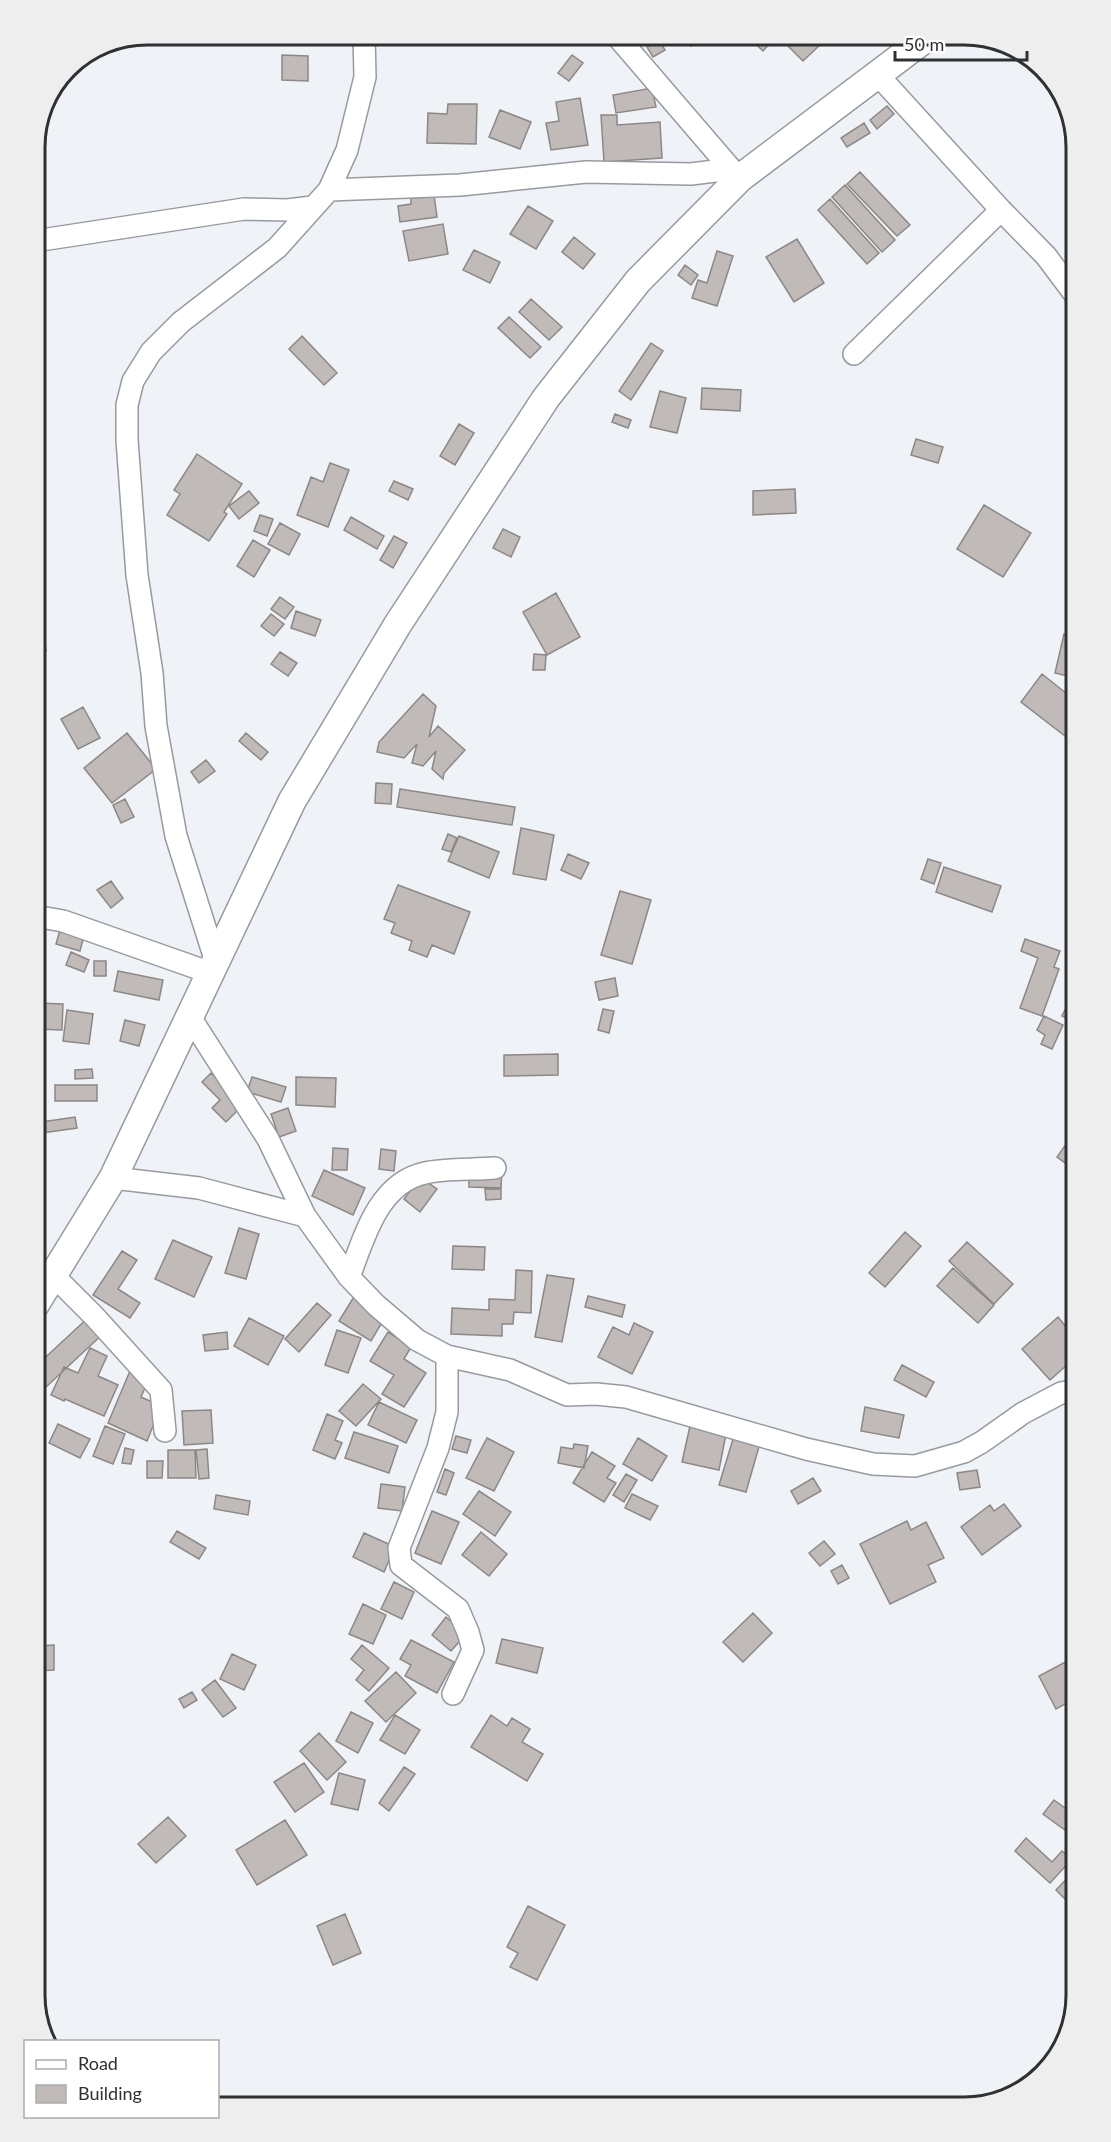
<svg xmlns="http://www.w3.org/2000/svg" width="1111" height="2142" viewBox="0 0 1111 2142" font-family="Lato,sans-serif">
	<style>
		.building { fill: #c0bab9; stroke: #8d8786; stroke-width: 1.5 }
		.lines { fill: none; stroke-linecap: round; stroke-linejoin: round }
		.minor-casing { stroke: #979a9e; stroke-width: 24 }
		.major-casing { stroke: #979a9e; stroke-width: 30 }
		.minor { stroke: #fff; stroke-width: 21 }
		.major { stroke: #fff; stroke-width: 27 }
		.rim { fill: none; stroke: #2f3032; stroke-width: 3 }
	</style>
	<rect width="100%" height="100%" fill="#eff2f7"/>
	<!-- building -->
	<path class="building" d="M 679,35 L 697,35 L 691,46 L 677,39 Z
		M 752,35 L 777,35 L 763,51 L 749,38 Z
		M 797,35 L 817,35 L 824,41 L 803,61 L 787,45 Z
		M 659,40 L 665,50 L 653,57 L 647,47 Z
		M 282,55 L 308,56 L 308,81 L 282,80 Z
		M 572,55 L 583,63 L 569,81 L 558,73 Z
		M 652,88 L 656,107 L 616,113 L 613,95 Z
		M 580,98 L 588,145 L 551,150 L 546,123 L 559,121 L 556,102 Z
		M 448,104 L 477,104 L 476,144 L 427,143 L 428,113 L 447,114 Z
		M 887,106 L 894,114 L 877,129 L 870,120 Z
		M 500,110 L 531,122 L 520,149 L 489,137 Z
		M 601,115 L 617,115 L 617,125 L 660,122 L 662,158 L 604,162 Z
		M 864,123 L 870,133 L 847,147 L 841,138 Z
		M 860,172 L 910,225 L 897,236 L 847,184 Z
		M 845,185 L 895,240 L 882,252 L 832,197 Z
		M 434,195 L 437,217 L 400,222 L 398,206 L 411,204 L 411,198 Z
		M 830,199 L 879,253 L 867,264 L 818,210 Z
		M 528,206 L 553,221 L 536,249 L 510,234 Z
		M 443,224 L 448,254 L 409,261 L 403,231 Z
		M 574,237 L 595,254 L 583,269 L 562,252 Z
		M 797,239 L 824,283 L 794,302 L 766,257 Z
		M 474,250 L 500,262 L 490,283 L 463,270 Z
		M 717,251 L 733,256 L 717,306 L 692,298 L 698,280 L 707,283 Z
		M 685,265 L 698,275 L 691,285 L 678,275 Z
		M 531,299 L 562,327 L 549,340 L 519,312 Z
		M 509,317 L 541,347 L 530,358 L 498,328 Z
		M 302,336 L 337,373 L 324,385 L 289,349 Z
		M 651,343 L 663,351 L 631,400 L 619,391 Z
		M 702,388 L 741,390 L 740,411 L 701,409 Z
		M 660,391 L 686,398 L 677,433 L 650,427 Z
		M 615,414 L 631,420 L 628,428 L 612,422 Z
		M 459,424 L 474,433 L 455,465 L 440,456 Z
		M 916,439 L 943,447 L 938,463 L 911,455 Z
		M 197,454 L 242,484 L 224,512 L 227,514 L 209,541 L 167,515 L 180,494 L 174,490 Z
		M 330,463 L 349,470 L 328,527 L 297,515 L 311,477 L 323,482 Z
		M 394,481 L 413,489 L 408,500 L 389,491 Z
		M 795,489 L 796,513 L 753,515 L 753,491 Z
		M 249,491 L 259,503 L 239,519 L 229,506 Z
		M 984,505 L 1031,533 L 1003,577 L 957,549 Z
		M 260,515 L 273,519 L 267,536 L 254,531 Z
		M 351,517 L 384,536 L 377,549 L 344,530 Z
		M 280,523 L 300,534 L 289,555 L 268,544 Z
		M 503,529 L 520,537 L 511,557 L 493,548 Z
		M 394,536 L 407,543 L 393,568 L 380,560 Z
		M 253,540 L 270,550 L 254,577 L 237,566 Z
		M 556,593 L 580,637 L 547,655 L 523,612 Z
		M 280,597 L 294,607 L 285,619 L 271,609 Z
		M 296,611 L 321,620 L 315,636 L 291,628 Z
		M 271,614 L 284,624 L 274,636 L 261,626 Z
		M 44,634 L 46,651 L 35,652 L 35,635 Z
		M 1064,634 L 1076,637 L 1076,678 L 1055,673 Z
		M 280,652 L 297,663 L 288,676 L 271,664 Z
		M 534,654 L 546,655 L 545,670 L 533,670 Z
		M 1042,674 L 1076,701 L 1076,740 L 1074,743 L 1021,702 Z
		M 423,694 L 436,706 L 429,737 L 438,726 L 465,750 L 444,773 L 443,779 L 432,769 L 436,751 L 423,766 L 412,763 L 417,744 L 404,758 L 377,752 L 379,742 Z
		M 83,707 L 100,738 L 78,749 L 61,719 Z
		M 127,733 L 156,769 L 112,803 L 84,768 Z
		M 246,733 L 268,752 L 261,760 L 239,741 Z
		M 206,760 L 215,771 L 199,783 L 191,772 Z
		M 376,783 L 392,784 L 391,804 L 375,803 Z
		M 400,789 L 515,807 L 512,825 L 397,807 Z
		M 125,799 L 134,817 L 121,823 L 113,805 Z
		M 521,828 L 554,835 L 546,880 L 513,874 Z
		M 448,834 L 457,838 L 451,852 L 442,849 Z
		M 459,836 L 499,852 L 489,878 L 448,861 Z
		M 568,854 L 589,863 L 581,879 L 561,870 Z
		M 928,859 L 941,863 L 934,884 L 921,879 Z
		M 944,867 L 1001,886 L 992,912 L 936,892 Z
		M 111,881 L 123,898 L 111,908 L 97,890 Z
		M 398,885 L 470,912 L 454,954 L 432,945 L 427,957 L 409,950 L 412,941 L 391,933 L 395,923 L 384,919 Z
		M 620,891 L 651,900 L 632,964 L 601,955 Z
		M 60,930 L 84,936 L 80,951 L 56,944 Z
		M 1025,939 L 1060,951 L 1054,967 L 1059,969 L 1042,1016 L 1020,1008 L 1038,958 L 1021,951 Z
		M 71,952 L 89,960 L 84,972 L 66,965 Z
		M 94,961 L 106,961 L 106,976 L 94,976 Z
		M 118,971 L 163,980 L 159,1000 L 114,991 Z
		M 615,978 L 618,996 L 599,1000 L 595,982 Z
		M 1076,988 L 1076,1023 L 1062,1016 Z
		M 37,1003 L 63,1004 L 62,1030 L 36,1029 Z
		M 603,1009 L 614,1011 L 609,1033 L 598,1030 Z
		M 67,1010 L 93,1014 L 89,1044 L 63,1041 Z
		M 1044,1016 L 1063,1025 L 1052,1049 L 1041,1044 L 1045,1035 L 1037,1030 Z
		M 125,1020 L 145,1025 L 139,1046 L 120,1041 Z
		M 558,1054 L 558,1075 L 504,1076 L 504,1055 Z
		M 92,1069 L 93,1078 L 75,1079 L 75,1070 Z
		M 211,1073 L 243,1105 L 226,1122 L 212,1108 L 220,1100 L 202,1082 Z
		M 252,1077 L 286,1087 L 281,1102 L 247,1092 Z
		M 296,1077 L 336,1078 L 335,1107 L 296,1105 Z
		M 55,1085 L 97,1085 L 97,1101 L 55,1101 Z
		M 288,1108 L 296,1131 L 279,1137 L 271,1114 Z
		M 75,1117 L 77,1128 L 35,1134 L 35,1123 Z
		M 1076,1130 L 1076,1171 L 1057,1157 Z
		M 333,1148 L 348,1149 L 347,1170 L 332,1170 Z
		M 381,1149 L 396,1151 L 394,1171 L 379,1169 Z
		M 469,1167 L 502,1168 L 501,1188 L 469,1187 Z
		M 324,1170 L 365,1188 L 353,1215 L 312,1196 Z
		M 420,1177 L 437,1189 L 420,1212 L 404,1199 Z
		M 485,1189 L 501,1189 L 501,1199 L 486,1200 Z
		M 239,1228 L 259,1234 L 246,1279 L 225,1273 Z
		M 905,1232 L 921,1246 L 885,1287 L 869,1273 Z
		M 173,1240 L 212,1257 L 194,1297 L 155,1279 Z
		M 967,1242 L 1013,1284 L 994,1304 L 949,1261 Z
		M 453,1246 L 485,1247 L 484,1270 L 452,1269 Z
		M 122,1251 L 137,1260 L 118,1289 L 140,1303 L 130,1318 L 93,1295 Z
		M 953,1268 L 994,1305 L 978,1323 L 937,1286 Z
		M 516,1270 L 532,1271 L 531,1313 L 514,1312 L 513,1324 L 502,1324 L 502,1336 L 451,1334 L 452,1308 L 489,1310 L 489,1299 L 515,1300 Z
		M 547,1275 L 574,1279 L 562,1342 L 535,1337 Z
		M 355,1295 L 387,1314 L 371,1341 L 339,1321 Z
		M 588,1296 L 625,1305 L 622,1317 L 585,1307 Z
		M 317,1303 L 331,1315 L 299,1352 L 285,1339 Z
		M 91,1315 L 106,1331 L 46,1387 L 35,1375 L 35,1367 Z
		M 1058,1317 L 1076,1339 L 1076,1357 L 1050,1380 L 1022,1349 Z
		M 249,1318 L 284,1336 L 268,1365 L 234,1346 Z
		M 634,1323 L 653,1332 L 632,1374 L 598,1357 L 613,1327 L 629,1335 Z
		M 337,1330 L 361,1338 L 348,1373 L 325,1365 Z
		M 227,1332 L 228,1349 L 205,1351 L 203,1335 Z
		M 388,1332 L 411,1347 L 404,1359 L 426,1373 L 404,1407 L 382,1394 L 394,1375 L 370,1361 Z
		M 90,1348 L 107,1356 L 98,1376 L 118,1385 L 104,1416 L 65,1399 L 64,1401 L 51,1395 L 64,1367 L 78,1373 Z
		M 902,1365 L 934,1382 L 926,1397 L 894,1380 Z
		M 130,1371 L 149,1379 L 141,1397 L 161,1406 L 147,1441 L 108,1423 Z
		M 363,1384 L 381,1399 L 356,1426 L 339,1411 Z
		M 379,1402 L 417,1420 L 406,1443 L 368,1425 Z
		M 865,1407 L 904,1415 L 899,1438 L 861,1431 Z
		M 211,1410 L 213,1443 L 184,1445 L 182,1411 Z
		M 327,1414 L 343,1421 L 335,1440 L 342,1443 L 335,1459 L 313,1450 Z
		M 58,1424 L 90,1439 L 80,1458 L 49,1443 Z
		M 105,1426 L 125,1434 L 113,1464 L 93,1456 Z
		M 690,1426 L 726,1434 L 719,1470 L 682,1462 Z
		M 354,1432 L 398,1446 L 389,1473 L 345,1458 Z
		M 456,1436 L 471,1440 L 467,1453 L 452,1449 Z
		M 734,1436 L 760,1443 L 746,1492 L 719,1485 Z
		M 487,1438 L 514,1452 L 494,1491 L 466,1478 Z
		M 638,1438 L 667,1456 L 652,1481 L 623,1464 Z
		M 574,1444 L 588,1446 L 584,1468 L 558,1463 L 561,1447 L 573,1449 Z
		M 125,1448 L 134,1450 L 131,1464 L 122,1463 Z
		M 207,1449 L 209,1478 L 199,1479 L 196,1450 Z
		M 168,1450 L 195,1450 L 196,1478 L 168,1478 Z
		M 592,1452 L 615,1466 L 607,1478 L 616,1483 L 604,1502 L 573,1483 Z
		M 147,1461 L 163,1461 L 162,1478 L 147,1478 Z
		M 445,1469 L 454,1473 L 446,1495 L 437,1492 Z
		M 977,1470 L 980,1487 L 960,1490 L 957,1473 Z
		M 626,1474 L 637,1480 L 624,1502 L 613,1495 Z
		M 813,1478 L 821,1491 L 798,1504 L 791,1491 Z
		M 381,1484 L 405,1487 L 402,1511 L 378,1508 Z
		M 479,1491 L 511,1512 L 495,1536 L 463,1514 Z
		M 632,1494 L 658,1506 L 650,1520 L 625,1508 Z
		M 216,1495 L 250,1501 L 248,1515 L 214,1509 Z
		M 1004,1504 L 1021,1526 L 982,1555 L 961,1527 L 990,1505 L 994,1511 Z
		M 432,1511 L 459,1522 L 441,1564 L 415,1553 Z
		M 907,1521 L 911,1530 L 926,1522 L 944,1558 L 928,1565 L 936,1582 L 890,1604 L 860,1544 Z
		M 177,1531 L 206,1548 L 199,1559 L 170,1542 Z
		M 481,1532 L 507,1554 L 489,1576 L 462,1555 Z
		M 364,1533 L 395,1547 L 384,1572 L 353,1557 Z
		M 824,1541 L 835,1554 L 820,1566 L 809,1553 Z
		M 842,1565 L 849,1578 L 838,1584 L 831,1571 Z
		M 394,1582 L 414,1592 L 402,1619 L 381,1609 Z
		M 363,1604 L 386,1615 L 373,1644 L 349,1634 Z
		M 753,1613 L 772,1633 L 743,1662 L 723,1642 Z
		M 446,1617 L 466,1634 L 451,1651 L 432,1635 Z
		M 502,1639 L 543,1648 L 537,1673 L 496,1663 Z
		M 411,1640 L 454,1662 L 437,1693 L 405,1676 L 411,1665 L 400,1659 Z
		M 54,1645 L 54,1670 L 35,1671 L 35,1646 Z
		M 362,1645 L 389,1668 L 369,1691 L 356,1680 L 364,1670 L 351,1659 Z
		M 232,1654 L 256,1665 L 244,1690 L 220,1679 Z
		M 1071,1659 L 1076,1669 L 1076,1698 L 1056,1709 L 1039,1676 Z
		M 396,1672 L 416,1693 L 386,1722 L 365,1701 Z
		M 215,1680 L 236,1708 L 223,1717 L 202,1690 Z
		M 192,1692 L 197,1700 L 184,1708 L 179,1699 Z
		M 351,1712 L 373,1723 L 358,1753 L 336,1741 Z
		M 395,1715 L 420,1730 L 405,1754 L 380,1740 Z
		M 491,1715 L 507,1726 L 512,1718 L 530,1729 L 522,1742 L 543,1754 L 527,1781 L 471,1747 Z
		M 319,1733 L 346,1762 L 327,1780 L 300,1751 Z
		M 304,1763 L 324,1792 L 295,1812 L 274,1782 Z
		M 404,1767 L 415,1774 L 389,1811 L 379,1803 Z
		M 339,1773 L 365,1780 L 358,1810 L 331,1804 Z
		M 1054,1800 L 1076,1816 L 1076,1838 L 1043,1814 Z
		M 168,1817 L 186,1836 L 156,1863 L 138,1844 Z
		M 285,1820 L 307,1855 L 257,1885 L 236,1850 Z
		M 1026,1838 L 1052,1862 L 1062,1851 L 1072,1859 L 1050,1883 L 1015,1851 Z
		M 1076,1869 L 1076,1910 L 1056,1890 Z
		M 528,1906 L 565,1925 L 537,1980 L 510,1967 L 518,1953 L 507,1947 Z
		M 345,1914 L 361,1953 L 333,1965 L 317,1926 Z"/>
	<g class="lines">
		<defs>
			<path id="minor" d="M 616,35 L 737,176
				M 877,74 L 1001,210 L 1046,256 L 1076,296
				M 329,190 L 460,185 L 586,172 L 691,174 L 731,169
				M 35,241 L 244,209 L 288,210 L 312,207
				M 854,354 L 1001,210
				M 35,916 L 63,921 L 211,973
				M 216,962 L 176,836 L 156,726 L 152,673 L 137,575 L 127,440 L 127,405 L 133,381 L 151,352 L 181,322 L 277,248 L 329,190 L 347,150 L 365,77 L 364,35
				M 190,1017 L 268,1139 L 305,1216 L 349,1277 L 376,1305 L 417,1340 L 447,1356 L 510,1370 L 567,1395 L 596,1394 L 626,1397 L 806,1449 L 873,1464 L 915,1466 L 964,1452 L 982,1442 L 1023,1413 L 1061,1393 L 1076,1390
				M 113,1178 L 199,1188 L 305,1216
				M 54,1276 L 94,1316 L 161,1390 L 165,1431
				M 349,1277 C 364,1238 378,1183 425,1173 C 446,1168 473,1170 495,1168
				M 447,1356 L 447,1412 L 438,1448 L 399,1548 L 401,1565 L 458,1609 L 468,1632 L 473,1650 L 453,1694"/>
			<path id="major" d="M 35,1305 L 113,1178 L 292,801 L 398,624 L 546,398 L 638,281 L 740,178 L 930,35"/>
		</defs>
		<!-- minor casing -->
		<use href="#minor" class="minor-casing"/>
		<!-- major casing -->
		<use href="#major" class="major-casing"/>
		<!-- minor -->
		<use href="#minor" class="minor"/>
		<!-- major -->
		<use href="#major" class="major"/>
	</g>
	<!-- crop -->
	<path d="M0 0H1111V2142H0ZM147 45H964A102 102 0 0 1 1066 147V1995A102 102 0 0 1 964 2097H147A102 102 0 0 1 45 1995V147A102 102 0 0 1 147 45Z" fill="#eeeeef" fill-rule="evenodd"/>
	<path class="rim" d="M147 45H964A102 102 0 0 1 1066 147V1995A102 102 0 0 1 964 2097H147A102 102 0 0 1 45 1995V147A102 102 0 0 1 147 45Z"/>
	<!-- legend -->
	<rect x="24" y="2040" width="195" height="78" fill="#ffffff" stroke="#acacad" stroke-width="1.5"/>
	<rect x="36" y="2060" width="30" height="9" fill="#ffffff" stroke="#acacad" stroke-width="1.5"/>
	<text x="78" y="2070" font-size="18" fill="#2f3032">Road</text>
	<rect x="36" y="2085" width="30" height="18" fill="#c0bab9" stroke="#acacad" stroke-width="1.5"/>
	<text x="78" y="2100" font-size="18" fill="#2f3032">Building</text>
	<!-- scale -->
	<path d="M895 51v9h132v-9" fill="none" stroke="#2f3032" stroke-width="3"/>
	<text x="904" y="51" font-size="18" fill="#2f3032" stroke="#ffffff" stroke-width="4.5" paint-order="stroke">50 m</text>
</svg>
